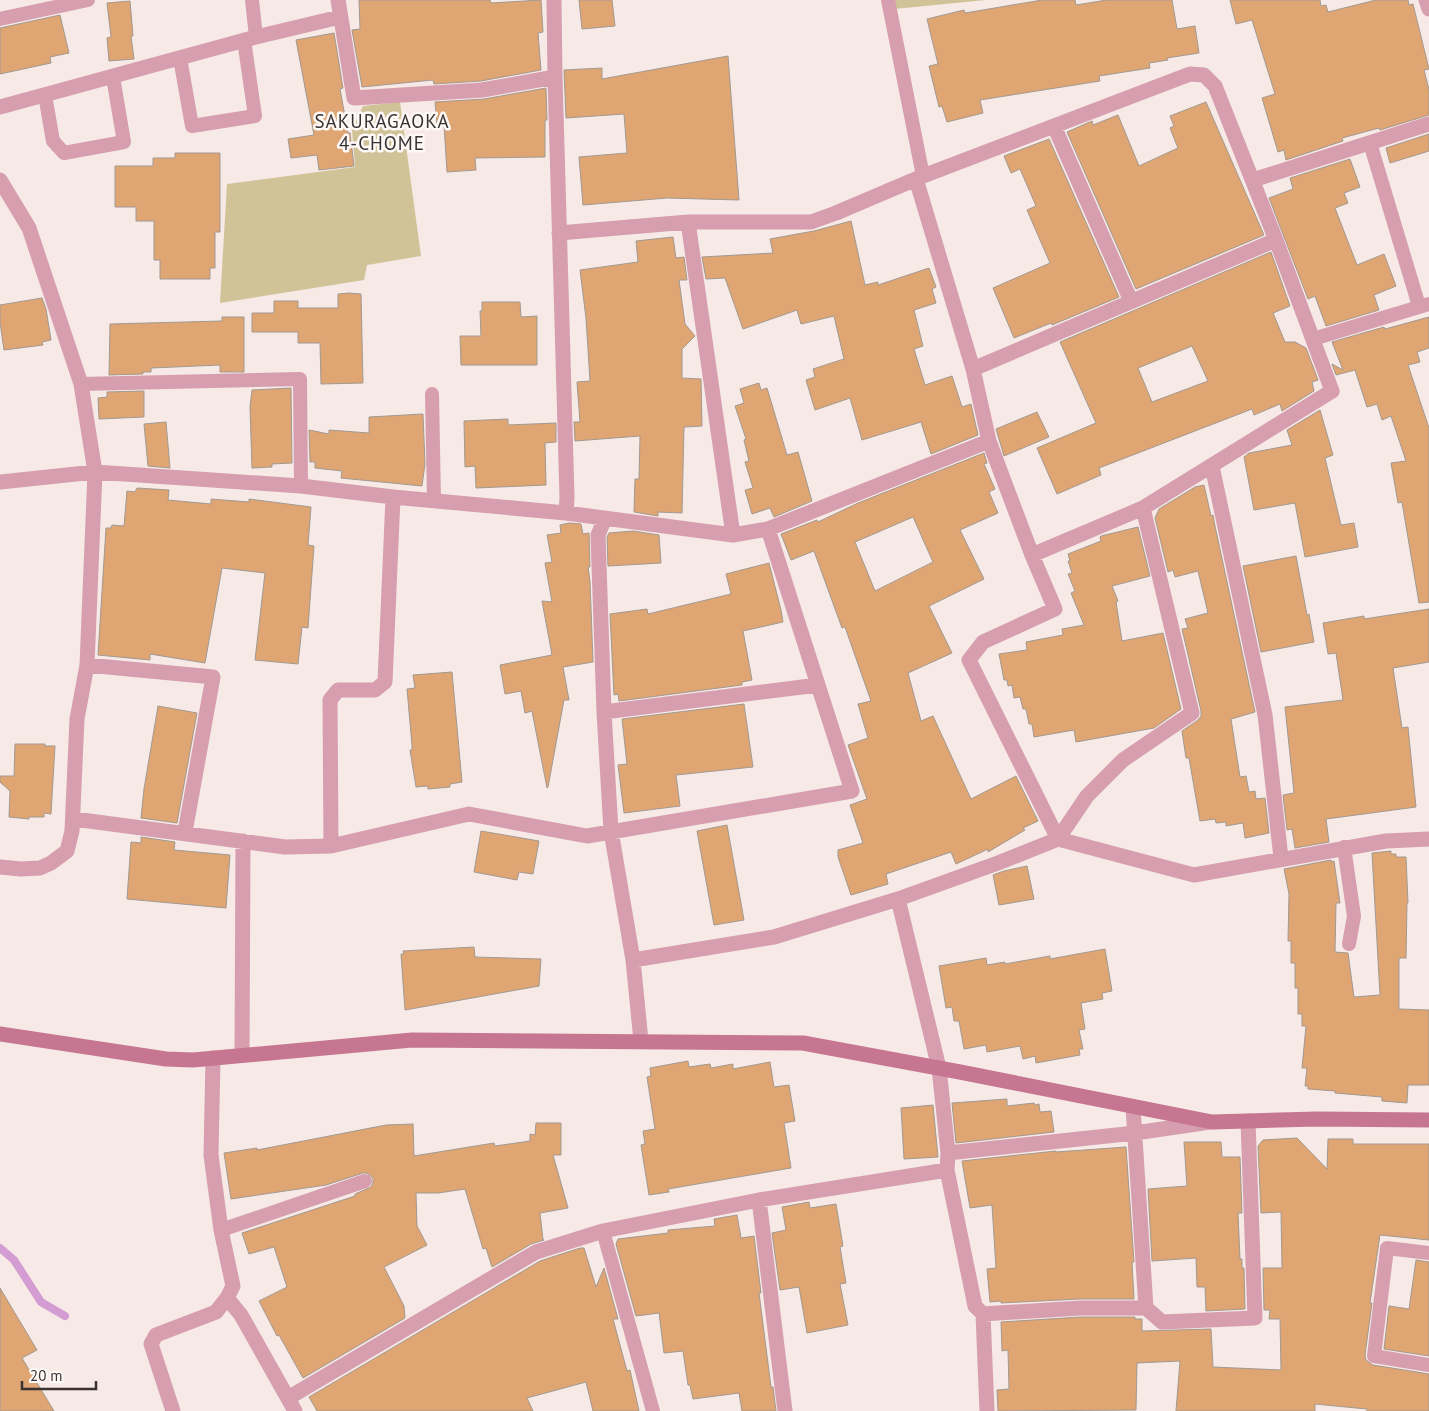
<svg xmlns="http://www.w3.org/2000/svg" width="1429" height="1411" viewBox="0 0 1429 1411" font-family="'PT Sans',sans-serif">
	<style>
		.green { fill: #d0c398 }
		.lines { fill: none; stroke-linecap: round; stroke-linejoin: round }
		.stream { stroke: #d39dd3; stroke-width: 8 }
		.building { fill: #dfa572; stroke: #a29991; fill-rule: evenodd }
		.lane { stroke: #d69eaf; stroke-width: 14 }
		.street { stroke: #d69eaf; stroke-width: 15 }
		.secondary { stroke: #c67691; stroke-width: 15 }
		.labels { text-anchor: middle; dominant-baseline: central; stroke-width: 5; stroke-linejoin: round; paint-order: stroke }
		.neighbourhood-label { font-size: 19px; letter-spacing: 1px; fill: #383332; stroke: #fef8f7 }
	</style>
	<rect width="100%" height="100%" fill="#f6e9e6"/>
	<!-- green -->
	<path class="green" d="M 892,0 L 986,0 L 894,9 Z
		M 400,102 L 421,256 L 367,265 L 364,280 L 220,303 L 227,184 L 355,167 L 352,129 L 363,106 Z"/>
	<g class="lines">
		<!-- stream -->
		<path class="stream" d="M 0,1248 L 14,1260 L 41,1302 L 65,1316"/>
	</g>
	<!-- building -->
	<path class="building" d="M 359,0 L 490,0 L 491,3 L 541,0 L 543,32 L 538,33 L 541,70 L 481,81 L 434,84 L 433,80 L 362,87 L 352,30 L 360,29 Z
		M 579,0 L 612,0 L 615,26 L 582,29 Z
		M 1042,0 L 1075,0 L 1076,5 L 1107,0 L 1172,0 L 1177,29 L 1195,26 L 1199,53 L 1167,58 L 1168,60 L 1149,63 L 1150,68 L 1099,76 L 1100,81 L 980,100 L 983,113 L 947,122 L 942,106 L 939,107 L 929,66 L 938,64 L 927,19 L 964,10 L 965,13 Z
		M 1230,0 L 1320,0 L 1321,6 L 1326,5 L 1328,12 L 1376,0 L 1408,0 L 1409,5 L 1413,4 L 1429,69 L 1424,70 L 1429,90 L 1429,115 L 1380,130 L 1379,128 L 1342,138 L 1343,141 L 1286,160 L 1284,150 L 1278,152 L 1262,98 L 1275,94 L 1252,20 L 1236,24 Z
		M 130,1 L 133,36 L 131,36 L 134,59 L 109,61 L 107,38 L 111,37 L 107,3 Z
		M 60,15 L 69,53 L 50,57 L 51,63 L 0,74 L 0,28 Z
		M 334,33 L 343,88 L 340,89 L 348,133 L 350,133 L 354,166 L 319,170 L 317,155 L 291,158 L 288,139 L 314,135 L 296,40 Z
		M 728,56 L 739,200 L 667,198 L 583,205 L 579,157 L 627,153 L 624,114 L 566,118 L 564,70 L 602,68 L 602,79 Z
		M 546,88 L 547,120 L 545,120 L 545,157 L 475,158 L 476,170 L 447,172 L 444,125 L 437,125 L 435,102 L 484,99 Z
		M 1206,102 L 1264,235 L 1136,289 L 1067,132 L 1092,121 L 1093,125 L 1118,115 L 1139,166 L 1178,148 L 1170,128 L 1174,126 L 1170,116 Z
		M 1429,134 L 1429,151 L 1390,163 L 1386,148 Z
		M 1049,139 L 1119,297 L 1052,325 L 1051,323 L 1014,338 L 993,288 L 1050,263 L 1027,210 L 1036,206 L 1020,169 L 1011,173 L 1004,156 Z
		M 175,153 L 220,153 L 220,232 L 215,232 L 215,268 L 210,268 L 210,279 L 160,279 L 160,260 L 154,260 L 154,221 L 136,221 L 136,207 L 115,207 L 115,166 L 153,166 L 153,158 L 175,158 Z
		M 1350,159 L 1360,187 L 1344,193 L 1348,203 L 1335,208 L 1357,265 L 1384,254 L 1396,286 L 1374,295 L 1379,310 L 1326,326 L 1315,296 L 1308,299 L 1269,198 L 1293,189 L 1290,178 Z
		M 851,221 L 865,285 L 878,282 L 878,285 L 929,268 L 936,287 L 932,289 L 936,303 L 914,310 L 923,346 L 914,349 L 925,385 L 952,376 L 962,407 L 971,404 L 978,435 L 931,454 L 921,422 L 862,440 L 850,398 L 815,410 L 806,380 L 815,377 L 813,369 L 844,359 L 834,316 L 801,324 L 797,310 L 743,329 L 725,278 L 706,279 L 702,257 L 773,253 L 770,239 L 814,231 Z
		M 673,237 L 676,258 L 684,257 L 687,280 L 679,280 L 685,324 L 695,336 L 682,349 L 682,378 L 701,379 L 702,426 L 684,427 L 682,513 L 658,512 L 658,516 L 634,512 L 635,479 L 639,479 L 640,436 L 575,441 L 574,422 L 580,422 L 577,382 L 590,381 L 586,318 L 580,270 L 638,262 L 636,241 Z
		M 1271,252 L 1290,306 L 1273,313 L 1285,342 L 1295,342 L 1306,348 L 1318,380 L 1312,382 L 1314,391 L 1282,411 L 1280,404 L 1254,415 L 1252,409 L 1099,468 L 1101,475 L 1057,494 L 1037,448 L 1096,423 L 1060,342 ZM 1192,346 L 1208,381 L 1152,402 L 1138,368 Z
		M 349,293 L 361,294 L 363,383 L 321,384 L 320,343 L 298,343 L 298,332 L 252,332 L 252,313 L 274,313 L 274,301 L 298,301 L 298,308 L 338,308 L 338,294 Z
		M 42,298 L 46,309 L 51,340 L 42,342 L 43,345 L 4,350 L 0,322 L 0,305 Z
		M 482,302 L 520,302 L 521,317 L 537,316 L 537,365 L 461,365 L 460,336 L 481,336 L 480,311 L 482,311 Z
		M 222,317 L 244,317 L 244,372 L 220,372 L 220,365 L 151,368 L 151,372 L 143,372 L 143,374 L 109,375 L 110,324 L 222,321 Z
		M 1429,317 L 1429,348 L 1417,352 L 1420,362 L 1408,365 L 1429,428 L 1429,602 L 1419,603 L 1402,502 L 1398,503 L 1391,463 L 1406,461 L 1391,416 L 1382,420 L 1377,404 L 1367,407 L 1355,370 L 1336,375 L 1332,364 L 1343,370 L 1332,342 L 1384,327 L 1385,329 Z
		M 759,383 L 761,390 L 767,388 L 787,455 L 798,452 L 812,501 L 774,517 L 770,508 L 752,514 L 745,490 L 753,488 L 745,462 L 749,461 L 744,440 L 746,439 L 735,406 L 744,403 L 740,389 Z
		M 291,388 L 292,463 L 272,464 L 272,467 L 252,468 L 250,407 L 252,390 Z
		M 144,391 L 144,417 L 99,419 L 98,398 L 107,397 L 107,392 Z
		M 1320,410 L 1333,455 L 1325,458 L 1341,525 L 1354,523 L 1358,547 L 1305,557 L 1295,503 L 1254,510 L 1244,457 L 1249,453 L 1292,445 L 1287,430 Z
		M 1037,412 L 1049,437 L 1004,456 L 996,429 Z
		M 423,414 L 425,464 L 422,486 L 341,478 L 342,471 L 315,468 L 315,462 L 310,462 L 309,430 L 329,434 L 329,430 L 369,433 L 369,417 Z
		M 508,419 L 508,425 L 556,423 L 556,442 L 545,443 L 546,485 L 476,488 L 475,466 L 465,467 L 464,421 Z
		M 166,422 L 170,468 L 148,466 L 144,424 Z
		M 984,453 L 987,463 L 984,464 L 995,489 L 989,492 L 998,513 L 960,530 L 984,579 L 929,606 L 952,653 L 908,673 L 921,721 L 933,716 L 971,799 L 1016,776 L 1038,821 L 1023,828 L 1025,830 L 988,852 L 988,849 L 956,864 L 951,852 L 886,874 L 888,884 L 851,895 L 838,857 L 838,850 L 863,843 L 850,805 L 867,799 L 848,745 L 868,738 L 858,704 L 871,701 L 845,627 L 842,628 L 814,551 L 791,560 L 781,534 L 817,520 L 818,522 L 858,503 ZM 913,517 L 933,562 L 875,591 L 855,542 Z
		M 1204,485 L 1211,516 L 1213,515 L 1215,526 L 1255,712 L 1231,719 L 1240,777 L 1246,776 L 1249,792 L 1255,791 L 1256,799 L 1265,798 L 1269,833 L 1245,838 L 1243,823 L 1226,826 L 1226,822 L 1216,823 L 1215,819 L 1200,821 L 1189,758 L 1186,758 L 1182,731 L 1198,720 L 1201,716 L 1201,711 L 1182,629 L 1188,628 L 1185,619 L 1208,613 L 1198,571 L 1175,577 L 1173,570 L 1168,572 L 1155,518 L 1159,509 L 1195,487 Z
		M 137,488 L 169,490 L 168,500 L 211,504 L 211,499 L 249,502 L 249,499 L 311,507 L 308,545 L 314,546 L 308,628 L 302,627 L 298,664 L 255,660 L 265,573 L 222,568 L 205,663 L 150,654 L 150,660 L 98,655 L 106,528 L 111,528 L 112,525 L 124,526 L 127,491 L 135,492 Z
		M 569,523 L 581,524 L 583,534 L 589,533 L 590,567 L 588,567 L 590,581 L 593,662 L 563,667 L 569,700 L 564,700 L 548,787 L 547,788 L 532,711 L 525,713 L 521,691 L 505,694 L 500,665 L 552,655 L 542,601 L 552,602 L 545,563 L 552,562 L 547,535 L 561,533 L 560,525 Z
		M 1138,527 L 1150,576 L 1112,586 L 1118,601 L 1116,602 L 1122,641 L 1163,633 L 1181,709 L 1154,728 L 1076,742 L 1074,730 L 1034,737 L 1032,724 L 1029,724 L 1026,709 L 1023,709 L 1020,697 L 1014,698 L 1012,685 L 1008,686 L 1007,680 L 1004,680 L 999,654 L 1027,650 L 1026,642 L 1063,635 L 1062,629 L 1084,625 L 1071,593 L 1075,591 L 1068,574 L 1072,573 L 1068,561 L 1070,561 L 1068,554 L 1101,541 L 1100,537 L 1101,536 Z
		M 633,531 L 659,535 L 661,563 L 608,566 L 607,537 L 609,533 Z
		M 1296,556 L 1307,615 L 1309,614 L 1314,642 L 1261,652 L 1243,566 Z
		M 769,563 L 781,610 L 783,622 L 743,631 L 752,680 L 742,682 L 742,685 L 619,701 L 618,694 L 614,695 L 610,614 L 647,609 L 648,614 L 731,594 L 726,574 Z
		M 1429,609 L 1429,662 L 1393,668 L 1402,728 L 1408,727 L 1416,807 L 1326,819 L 1329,842 L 1295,848 L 1292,829 L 1287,830 L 1283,795 L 1294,793 L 1285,707 L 1343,700 L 1336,653 L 1328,654 L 1323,623 L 1364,616 L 1364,619 Z
		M 452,672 L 462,782 L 450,784 L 450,787 L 428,789 L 428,786 L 416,787 L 410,750 L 412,750 L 412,745 L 407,689 L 415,688 L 413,675 Z
		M 744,704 L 753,767 L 676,775 L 680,806 L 624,813 L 618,765 L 627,764 L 622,719 Z
		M 158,706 L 197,713 L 177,823 L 141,818 L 144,789 Z
		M 15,744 L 45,744 L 45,746 L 55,746 L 51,814 L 44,813 L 44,817 L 29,817 L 29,819 L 9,817 L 10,791 L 0,782 L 0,776 L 14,776 Z
		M 727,825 L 744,920 L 714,925 L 697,831 Z
		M 481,831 L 539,841 L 533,874 L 519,872 L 517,880 L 474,872 Z
		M 141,837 L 175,842 L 174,850 L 230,855 L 226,908 L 127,899 L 131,842 L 141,843 Z
		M 1391,851 L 1391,854 L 1396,854 L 1396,857 L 1406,857 L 1408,903 L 1407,903 L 1406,958 L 1399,958 L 1399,1009 L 1429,1010 L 1429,1085 L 1408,1085 L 1407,1103 L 1382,1101 L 1382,1097 L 1335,1093 L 1335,1091 L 1308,1089 L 1308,1086 L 1305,1086 L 1307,1068 L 1302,1068 L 1306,1026 L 1302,1026 L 1302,1014 L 1298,1014 L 1298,988 L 1295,988 L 1295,963 L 1291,963 L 1291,941 L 1288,941 L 1289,894 L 1284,869 L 1331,860 L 1331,862 L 1334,861 L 1340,903 L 1336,903 L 1335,952 L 1348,953 L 1354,997 L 1380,995 L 1372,853 Z
		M 1027,866 L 1034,899 L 999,905 L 993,875 L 1004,871 Z
		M 474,947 L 475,957 L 541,959 L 539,986 L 405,1010 L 401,954 L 404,954 L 403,951 Z
		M 1105,949 L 1112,991 L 1102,993 L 1103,999 L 1081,1003 L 1085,1029 L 1079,1030 L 1083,1049 L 1079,1049 L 1080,1055 L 1036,1063 L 1035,1056 L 1023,1059 L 1020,1046 L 987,1052 L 986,1045 L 964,1049 L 959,1021 L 954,1021 L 952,1007 L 946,1008 L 939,966 L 986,958 L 987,965 L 1005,962 L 1005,964 L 1050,956 L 1050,959 Z
		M 688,1061 L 689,1067 L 710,1064 L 711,1068 L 733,1064 L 733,1069 L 770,1062 L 774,1087 L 789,1085 L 795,1121 L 784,1123 L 791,1168 L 668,1189 L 669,1192 L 649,1195 L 641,1145 L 645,1144 L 643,1131 L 655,1129 L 647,1077 L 651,1076 L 650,1068 Z
		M 1007,1099 L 1007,1106 L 1034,1103 L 1035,1105 L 1039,1104 L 1040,1112 L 1051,1111 L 1054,1132 L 956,1143 L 952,1103 Z
		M 933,1105 L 938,1157 L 904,1159 L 901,1108 Z
		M 536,1123 L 561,1123 L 561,1155 L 553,1155 L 568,1208 L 540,1213 L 543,1240 L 544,1240 L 531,1244 L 492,1267 L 486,1248 L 483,1249 L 465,1189 L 438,1193 L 416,1193 L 417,1226 L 427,1245 L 384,1267 L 404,1306 L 405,1318 L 303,1378 L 279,1335 L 277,1336 L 259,1301 L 287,1287 L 274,1247 L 249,1254 L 242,1233 L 355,1196 L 355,1194 L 371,1187 L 373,1183 L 373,1178 L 367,1173 L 363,1173 L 326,1185 L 231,1199 L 224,1153 L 257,1148 L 257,1150 L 386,1125 L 413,1124 L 414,1156 L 494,1143 L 495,1146 L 530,1141 L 530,1134 L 535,1135 Z
		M 1297,1138 L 1327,1169 L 1328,1139 L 1353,1139 L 1353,1144 L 1429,1144 L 1429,1240 L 1380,1235 L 1370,1303 L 1372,1303 L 1365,1355 L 1366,1360 L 1373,1365 L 1429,1374 L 1429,1411 L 1367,1411 L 1367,1409 L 1315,1404 L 1315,1411 L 1176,1411 L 1180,1361 L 1137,1363 L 1136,1410 L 998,1411 L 997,1390 L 1009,1389 L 1008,1350 L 1002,1351 L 1001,1322 L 1081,1317 L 1135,1317 L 1135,1319 L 1142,1319 L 1142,1331 L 1211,1329 L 1213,1367 L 1281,1370 L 1280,1319 L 1269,1319 L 1270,1310 L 1264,1310 L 1263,1268 L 1282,1268 L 1281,1212 L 1261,1213 L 1258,1146 L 1263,1140 Z
		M 1184,1142 L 1221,1142 L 1222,1157 L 1240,1157 L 1242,1213 L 1238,1213 L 1240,1259 L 1242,1259 L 1242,1268 L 1244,1268 L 1245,1309 L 1206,1311 L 1205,1287 L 1197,1287 L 1196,1258 L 1152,1261 L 1148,1189 L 1187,1186 Z
		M 1126,1147 L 1134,1262 L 1132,1262 L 1134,1299 L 1080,1299 L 1001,1303 L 1001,1301 L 990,1302 L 987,1269 L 996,1268 L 992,1205 L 970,1208 L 962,1161 L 1056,1151 L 1056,1152 Z
		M 809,1202 L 810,1208 L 836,1204 L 843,1246 L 840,1247 L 846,1283 L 840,1284 L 848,1325 L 807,1333 L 799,1287 L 780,1290 L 772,1233 L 786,1230 L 782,1207 Z
		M 737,1215 L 741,1238 L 754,1236 L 761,1293 L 759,1293 L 771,1387 L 773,1387 L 776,1411 L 742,1411 L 739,1393 L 693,1399 L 690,1385 L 688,1385 L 683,1351 L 664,1353 L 659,1313 L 636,1316 L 616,1244 L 618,1239 L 668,1233 L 668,1230 L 715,1226 L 714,1219 Z
		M 580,1248 L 584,1248 L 596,1287 L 604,1268 L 618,1319 L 613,1319 L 627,1371 L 630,1370 L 639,1411 L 593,1411 L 586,1382 L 527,1398 L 533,1411 L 317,1411 L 309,1397 L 540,1261 Z
		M 1416,1260 L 1429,1262 L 1429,1356 L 1384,1349 L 1389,1306 L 1409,1309 Z
		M 0,1288 L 37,1350 L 22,1358 L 54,1411 L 0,1411 Z"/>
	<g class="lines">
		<!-- lane -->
		<path class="lane" d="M 252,0 L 256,37
			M 888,0 L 923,176
			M 0,19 L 88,0
			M 180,58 L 192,126 L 255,116 L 244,40
			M 45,95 L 53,141 L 64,153 L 124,142 L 113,77
			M 1370,143 L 1419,306
			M 1313,339 L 1429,304
			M 81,384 L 300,379 L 301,486
			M 432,394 L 434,501
			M 1344,847 L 1354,916 L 1349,944
			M 221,1230 L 365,1181
			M 603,1231 L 653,1411
			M 1429,1253 L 1387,1248 L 1374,1356 L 1429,1365"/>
		<!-- street -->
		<path class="street" d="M 338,0 L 354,98 L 482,90 L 555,77
			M 554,0 L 555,77 L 567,497 L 566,513
			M 1426,0 L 1429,9
			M 0,107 L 256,37 L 340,17
			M 1054,126 L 1131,301
			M 916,179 L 973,369 L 989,441 L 1032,555 L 1055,609 L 983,642 L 969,660 L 1058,839
			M 0,180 L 29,228 L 81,384 L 95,472 L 87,665 L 77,719 L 72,831 L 67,851 L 51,863 L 40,868 L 21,869 L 0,867
			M 1253,180 L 1429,124
			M 688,222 L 733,535
			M 559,233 L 688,222 L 811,222 L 836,213 L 923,176 L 1190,74 L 1204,75 L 1215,86 L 1276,240 L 1332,391 L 1143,508 L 1032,555
			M 973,369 L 1276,240
			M 1212,466 L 1265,715 L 1281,858
			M 0,482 L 95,472 L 301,486 L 393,497 L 566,513 L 733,535 L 768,529 L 989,441
			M 605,518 L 598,535 L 604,712 L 611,831 L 633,960 L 641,1041
			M 87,665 L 213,677 L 185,832
			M 604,712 L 818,685
			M 74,819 L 285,847 L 331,846 L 469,814 L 587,836 L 852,791 L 768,529
			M 1058,839 L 1087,796 L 1123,760 L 1192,713 L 1143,508
			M 331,846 L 330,700 L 338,690 L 375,690 L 385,682 L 393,497
			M 898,899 L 939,1068 L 948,1153 L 947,1170 L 975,1306 L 983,1314 L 987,1411
			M 633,960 L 774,937 L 898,899 L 998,863 L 1058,839 L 1194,875 L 1386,841 L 1429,839
			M 242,1055 L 243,841
			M 1133,1107 L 1146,1308 L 1162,1322 L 1255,1318 L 1248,1121
			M 948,1153 L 1135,1133 L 1210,1122
			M 759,1200 L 785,1411
			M 227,1298 L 241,1315 L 295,1411
			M 983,1314 L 1081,1308 L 1146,1308
			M 288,1398 L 536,1252 L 603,1231 L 759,1200 L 947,1170
			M 173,1411 L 151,1344 L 156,1335 L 216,1312 L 227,1298 L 233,1286 L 221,1230 L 211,1155 L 213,1058"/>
		<!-- secondary -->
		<path class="secondary" d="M 0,1034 L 166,1059 L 193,1060 L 412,1040 L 803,1043 L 960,1072 L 1212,1122 L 1317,1119 L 1429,1120"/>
	</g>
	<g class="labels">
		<!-- neighbourhood labels -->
		<g class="neighbourhood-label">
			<text x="382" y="121">SAKURAGAOKA<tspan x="382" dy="22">4-CHOME</tspan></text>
		</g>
	</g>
	<!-- scale -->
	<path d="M22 1381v8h74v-8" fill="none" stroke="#383332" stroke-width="2.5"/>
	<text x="30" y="1381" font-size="15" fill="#383332" stroke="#fef8f7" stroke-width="4" paint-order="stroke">20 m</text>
</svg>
